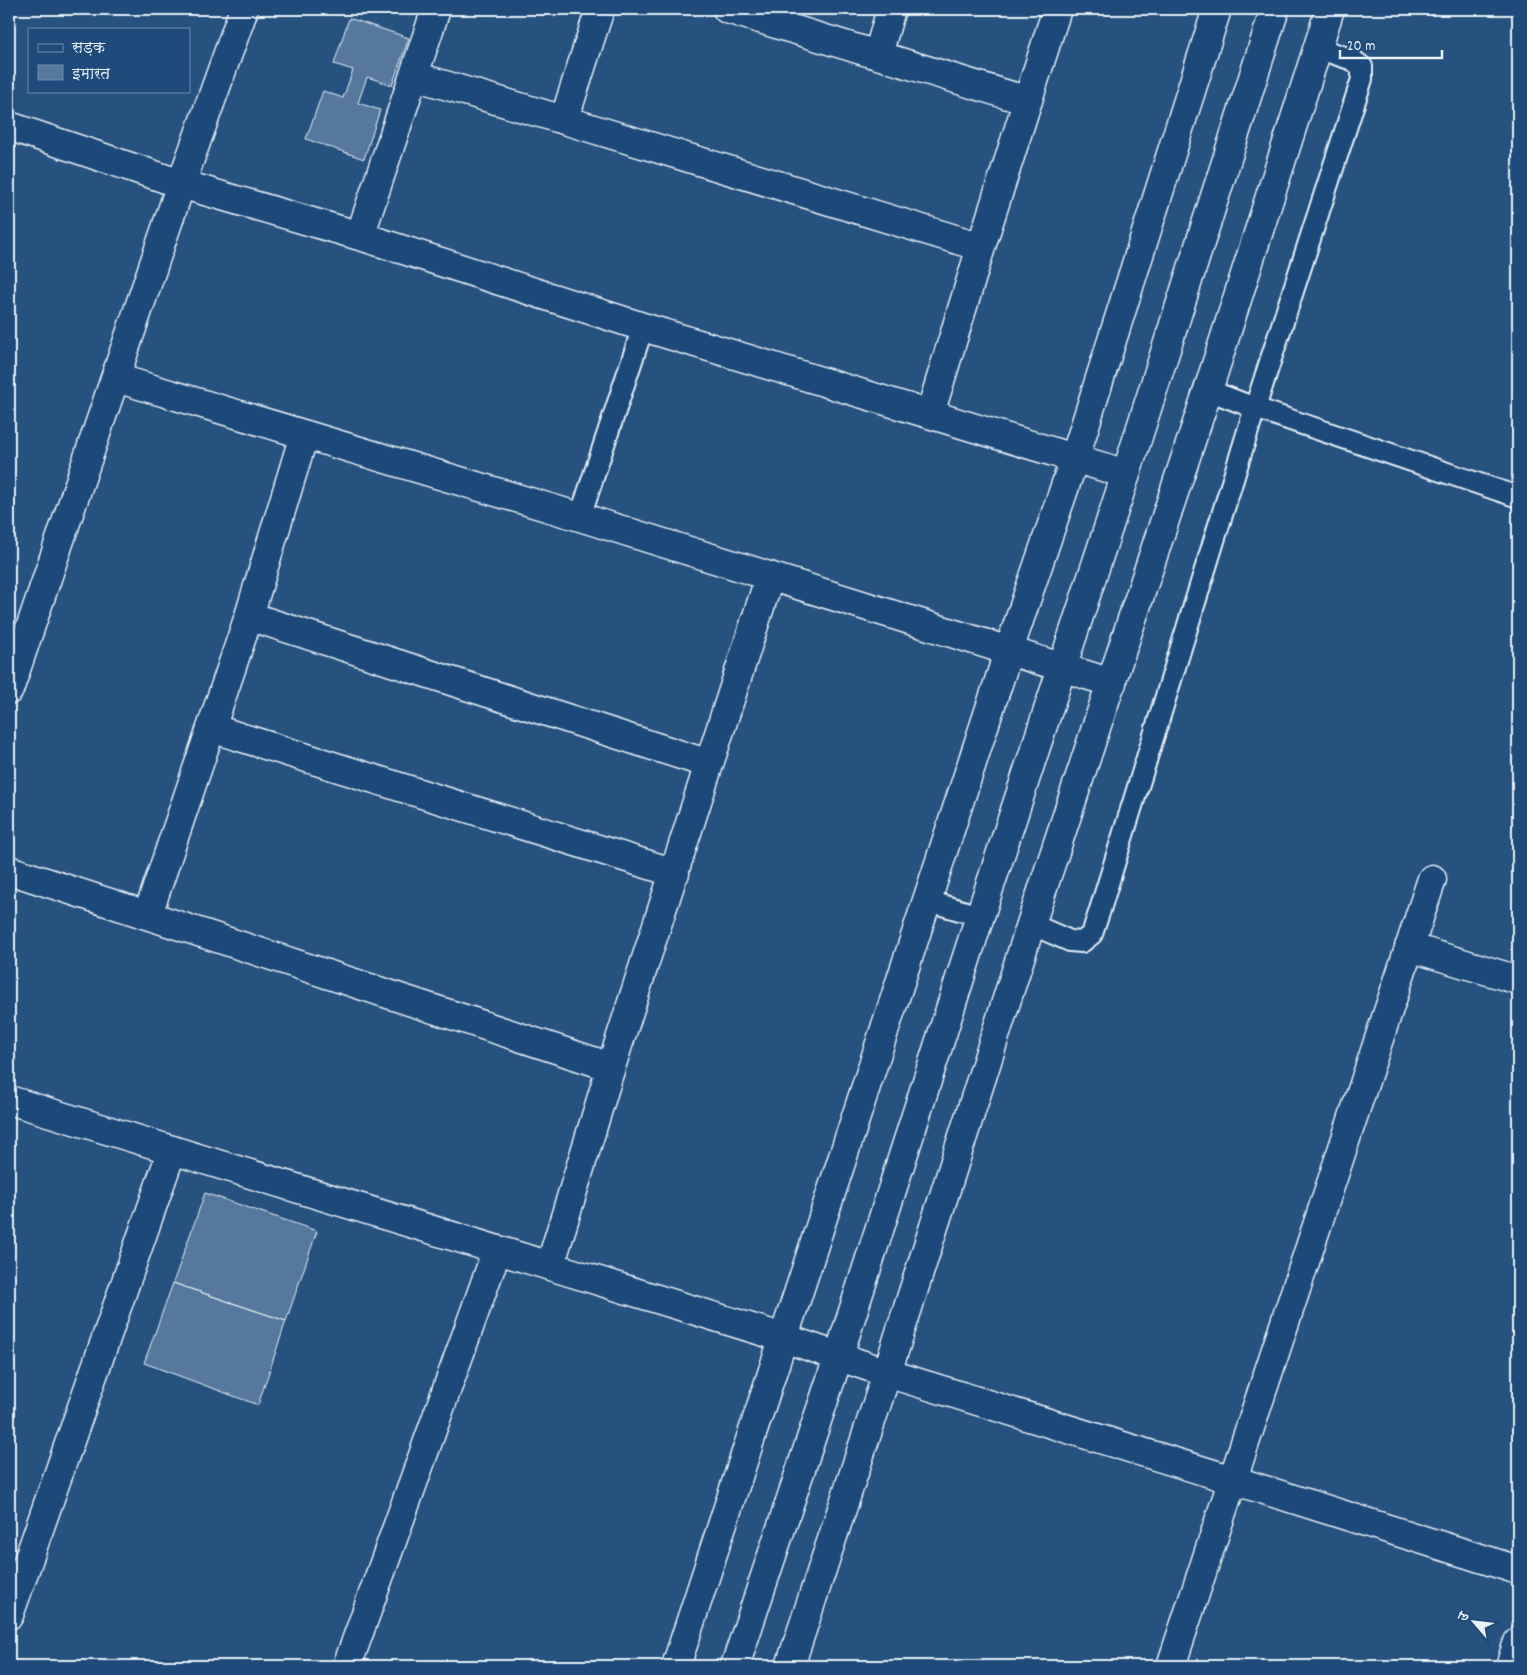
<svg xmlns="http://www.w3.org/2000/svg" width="1527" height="1675" viewBox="0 0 1527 1675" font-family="Dekko,'Playpen Sans Deva',sans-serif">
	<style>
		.building { fill: #57789d; stroke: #e8f1f8 }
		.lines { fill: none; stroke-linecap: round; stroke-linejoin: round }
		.lane-casing { stroke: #e8f1f8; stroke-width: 24 }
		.street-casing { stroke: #e8f1f8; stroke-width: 31 }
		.secondary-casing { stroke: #e8f1f8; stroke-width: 31 }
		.lane { stroke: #1f4a7a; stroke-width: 20 }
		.street { stroke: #1f4a7a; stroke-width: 28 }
		.secondary { stroke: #1f4a7a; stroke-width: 28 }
	</style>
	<rect width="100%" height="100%" fill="#27517f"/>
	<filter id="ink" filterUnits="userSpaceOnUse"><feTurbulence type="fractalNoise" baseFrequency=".02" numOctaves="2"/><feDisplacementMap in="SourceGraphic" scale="10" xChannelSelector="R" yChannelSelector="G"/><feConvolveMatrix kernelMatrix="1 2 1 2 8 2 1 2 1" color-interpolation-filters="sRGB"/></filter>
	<g filter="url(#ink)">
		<!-- building -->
		<path class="building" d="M 349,18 L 409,38 L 392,85 L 367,77 L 358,103 L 380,110 L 364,159 L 306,139 L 323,91 L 343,98 L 353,70 L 334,64 Z
			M 205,1193 L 317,1231 L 286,1321 L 173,1283 Z
			M 173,1283 L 286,1321 L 258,1405 L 144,1363 Z"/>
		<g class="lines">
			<defs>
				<path id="lane" d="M 1208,390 L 1255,408 L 1518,497
					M 580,517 L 643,327
					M 928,901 L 980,916
					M 1031,924 L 1070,941 L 1082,942 L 1092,934 L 1099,913 L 1255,408 L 1362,79 L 1362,67 L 1353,60 L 1317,48"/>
				<path id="street" d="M 727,9 L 1028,101
					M 878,55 L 891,9
					M 414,76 L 564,120 L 981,247
					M 564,120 L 600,9
					M 9,126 L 181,184 L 360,236 L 643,327 L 1126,474
					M 360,236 L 436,9
					M 116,378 L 580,517 L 1112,683
					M 930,414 L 981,247 L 1057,9
					M 249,616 L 709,764
					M 9,690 L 181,184 L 244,9
					M 211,728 L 675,873
					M 9,870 L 611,1067
					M 148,914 L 249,616 L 304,435
					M 1409,947 L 1518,980
					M 550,1266 L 611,1067 L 770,576
					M 887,1373 L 1233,1480 L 1518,1570
					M 9,1615 L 172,1150
					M 347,1666 L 497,1250
					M 676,1666 L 1009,650 L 1075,457 L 1217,9
					M 1171,1666 L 1432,879
					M 1510,1666 L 1518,1642"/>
				<path id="secondary" d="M 9,1100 L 550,1266 L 784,1338 L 887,1373
					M 735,1666 L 838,1358 L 980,916 L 1126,474 L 1275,9
					M 790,1666 L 887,1373 L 1031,924 L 1208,390 L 1330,9"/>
			</defs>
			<!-- lane casing -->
			<use href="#lane" class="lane-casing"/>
			<!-- street casing -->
			<use href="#street" class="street-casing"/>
			<!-- secondary casing -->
			<use href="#secondary" class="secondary-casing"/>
			<!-- lane -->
			<use href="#lane" class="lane"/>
			<!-- street -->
			<use href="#street" class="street"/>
			<!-- secondary -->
			<use href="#secondary" class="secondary"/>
		</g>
	</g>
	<!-- margin -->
	<rect width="1527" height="1675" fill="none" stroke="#1f4a7a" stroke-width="30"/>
	<rect x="15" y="15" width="1497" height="1645" fill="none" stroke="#e8f1f8" stroke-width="2" filter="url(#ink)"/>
	<!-- legend -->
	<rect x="28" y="28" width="162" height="65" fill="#1f4a7a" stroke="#6f8dac"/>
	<rect x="38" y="44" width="25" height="8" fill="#1f4a7a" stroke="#6f8dac"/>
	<text x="72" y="52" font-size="15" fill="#e8f1f8">सड़क</text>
	<rect x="38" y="65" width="25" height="15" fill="#57789d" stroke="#6f8dac"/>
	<text x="72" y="78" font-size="15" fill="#e8f1f8">इमारत</text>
	<!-- north arrow -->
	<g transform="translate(1474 1622) rotate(298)" stroke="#1f4a7a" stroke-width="4" paint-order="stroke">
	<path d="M0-4L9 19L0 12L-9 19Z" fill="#e8f1f8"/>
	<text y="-8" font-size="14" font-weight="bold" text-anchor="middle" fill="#e8f1f8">उ</text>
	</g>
	<!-- scale -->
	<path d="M1340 50v8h102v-8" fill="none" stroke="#e8f1f8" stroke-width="2.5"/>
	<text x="1347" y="50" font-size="15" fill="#e8f1f8" stroke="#1f4a7a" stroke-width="4" paint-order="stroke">20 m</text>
</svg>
